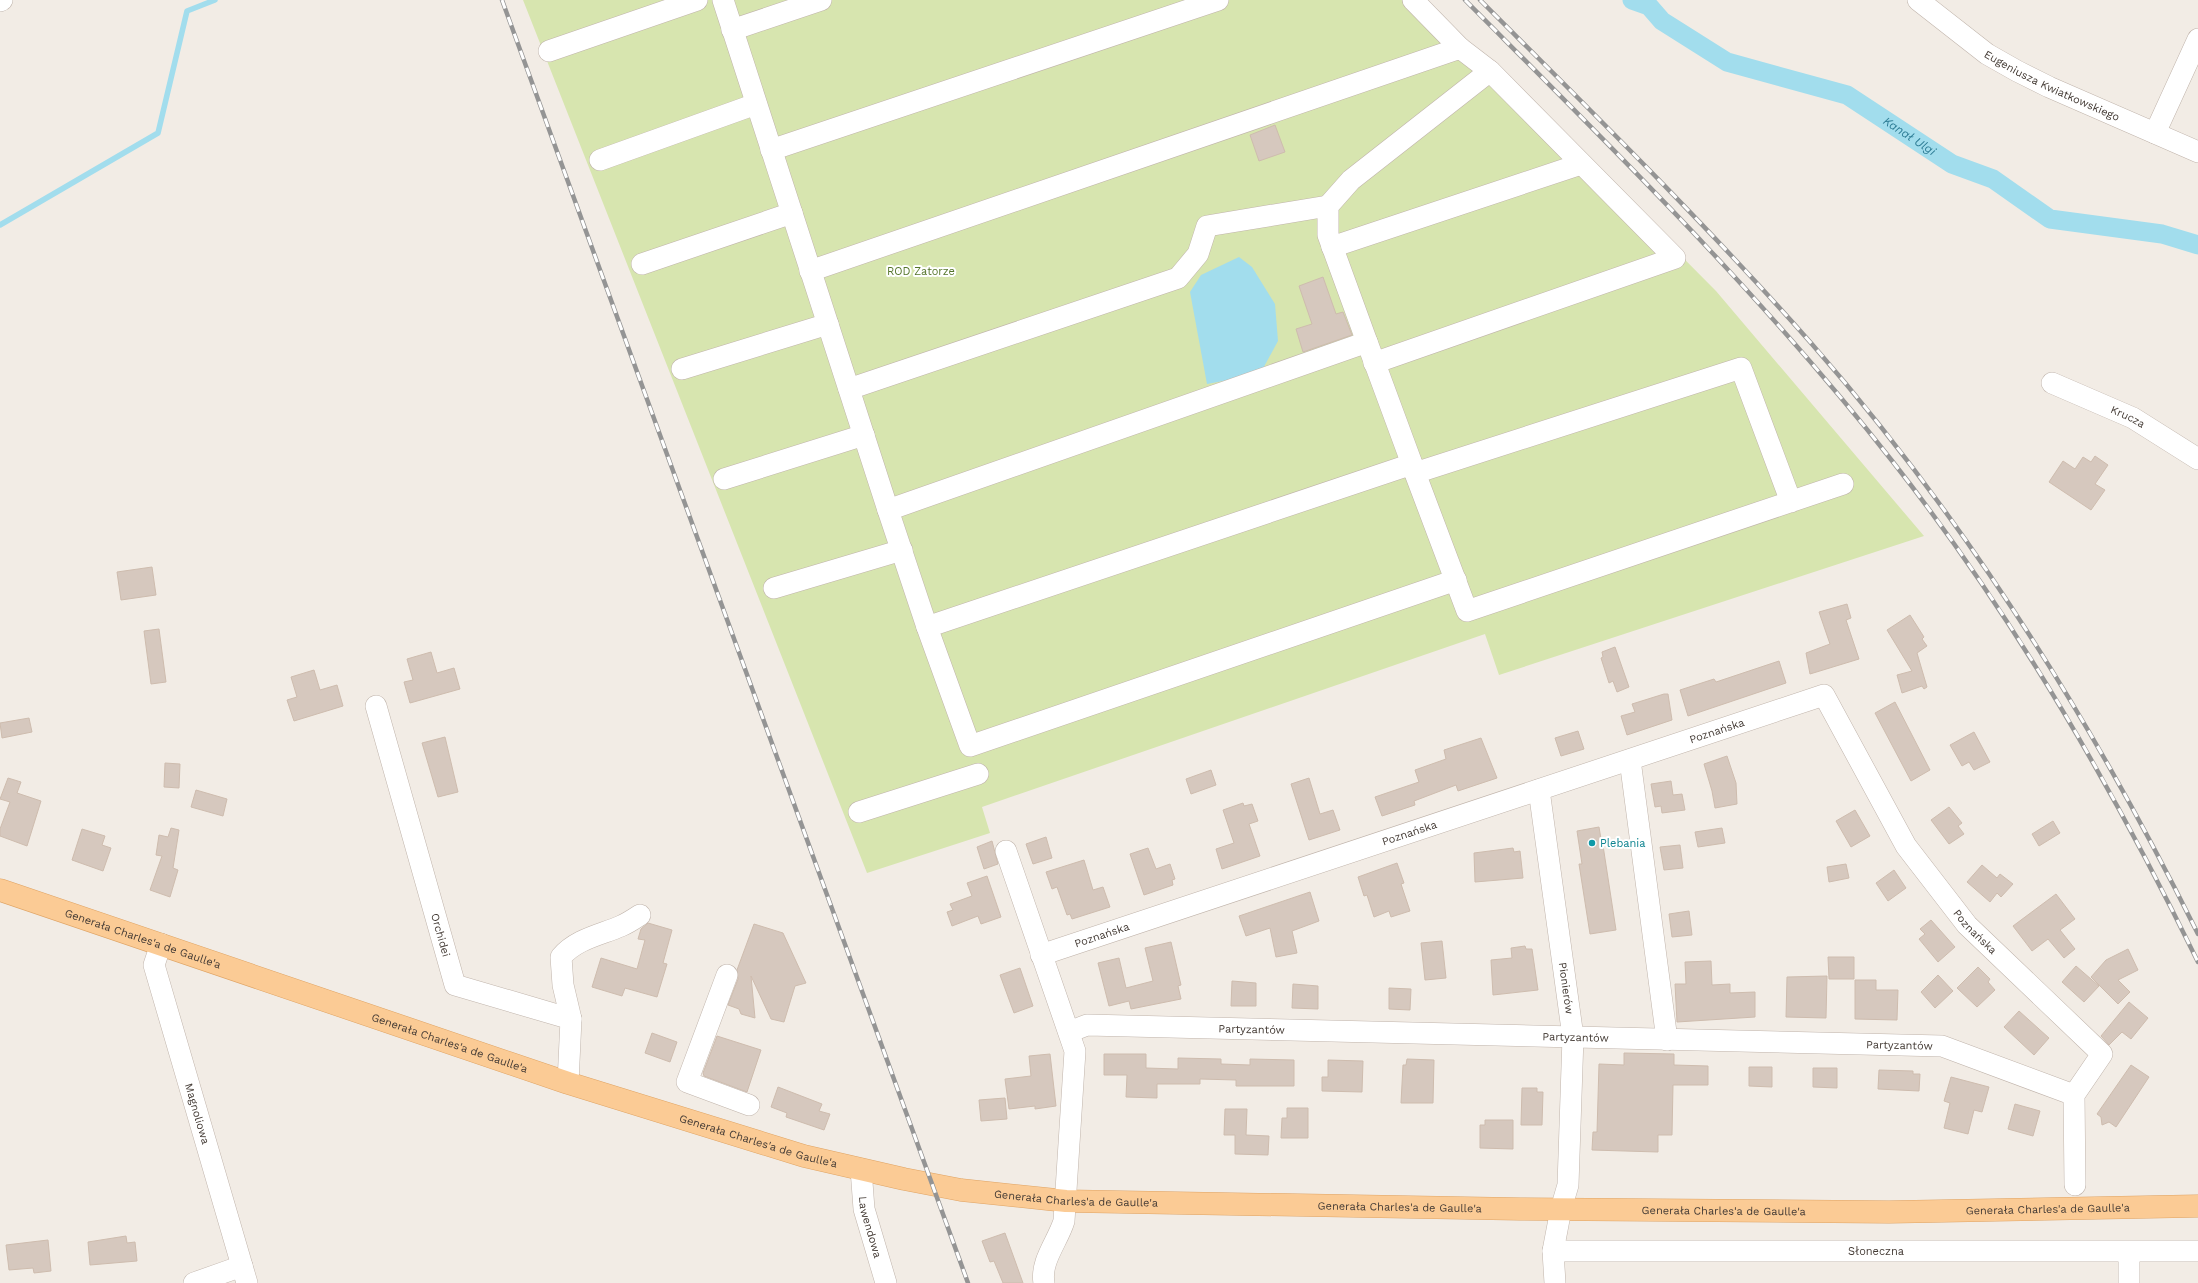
<svg xmlns="http://www.w3.org/2000/svg" width="2198" height="1283" viewBox="0 0 2198 1283" font-family="'Work Sans',sans-serif">
	<style>
		.green { fill: #d7e5af }
		.water { fill: #a2dded }
		.lines { fill: none; stroke-linecap: round; stroke-linejoin: round }
		.stream { stroke: #a2dded; stroke-width: 5.5 }
		.canal { stroke: #a2dded; stroke-width: 19 }
		.building { fill: #d6c8be; stroke: #cebcae }
		.minor-casing { stroke: #c0b4ab; stroke-width: 22 }
		.major-casing { stroke: #dfa465; stroke-width: 23 }
		.minor { stroke: #fff; stroke-width: 21 }
		.major { stroke: #fbcb95; stroke-width: 22 }
		.rail-casing { stroke: #949494; stroke-width: 4.5 }
		.rail { stroke: #fff; stroke-width: 3; stroke-dasharray: 9; stroke-linecap: butt }
		.culture-dot { fill: #0f9aa8; stroke: #fff; stroke-width: 1.5 }
		.labels { text-anchor: middle; dominant-baseline: central; stroke-width: 4; stroke-linejoin: round; paint-order: stroke }
		.street-label { font-size: 11px; fill: #443b35; stroke: #fff }
		.park-label { font-size: 11px; fill: #54742a; stroke: #fff }
		.culture-label { font-size: 11px; fill: #0d838f; stroke: #fff; text-anchor: start }
		.water-label { font-size: 12px; font-style: italic; fill: #2d7c95; stroke: #fff }
	</style>
	<rect width="100%" height="100%" fill="#f2ece5"/>
	<!-- green -->
	<path class="green" d="M 523,0 L 1427,0 L 1716,291 L 1924,536 L 1499,675 L 1485,634 L 982,807 L 990,833 L 867,873 Z"/>
	<!-- water -->
	<path class="water" d="M 1239,257 L 1252,267 L 1275,304 L 1278,341 L 1260,374 L 1207,384 L 1190,292 L 1201,275 Z"/>
	<g class="lines">
		<!-- stream -->
		<path class="stream" d="M 0,225 L 158,133 L 187,11 L 215,0"/>
		<!-- canal -->
		<path class="canal" id="s1" d="M 1632,0 L 1649,6 L 1662,21 L 1727,62 L 1847,95 L 1952,164 L 1993,179 L 2050,219 L 2162,234 L 2198,245"/>
	</g>
	<!-- building -->
	<path class="building" d="M 1275,125 L 1285,152 L 1259,161 L 1250,135 Z
		M 1323,277 L 1336,314 L 1343,312 L 1352,335 L 1303,352 L 1296,329 L 1312,324 L 1299,286 Z
		M 2095,456 L 2108,465 L 2095,484 L 2105,490 L 2091,510 L 2049,482 L 2063,461 L 2075,469 L 2083,457 L 2091,462 Z
		M 152,567 L 156,595 L 121,600 L 117,572 Z
		M 1847,604 L 1851,618 L 1846,620 L 1859,659 L 1810,674 L 1806,653 L 1830,644 L 1819,612 Z
		M 1910,615 L 1924,637 L 1922,639 L 1927,646 L 1917,653 L 1927,687 L 1924,689 L 1922,686 L 1902,693 L 1897,675 L 1912,671 L 1887,630 Z
		M 159,629 L 166,682 L 151,684 L 144,631 Z
		M 1615,647 L 1629,687 L 1617,692 L 1613,681 L 1609,683 L 1601,658 L 1603,657 L 1602,652 Z
		M 431,652 L 437,673 L 454,668 L 460,689 L 410,703 L 404,682 L 413,680 L 407,659 Z
		M 1779,661 L 1786,683 L 1688,716 L 1680,690 L 1714,679 L 1716,682 Z
		M 314,670 L 320,690 L 337,685 L 343,706 L 294,721 L 287,700 L 297,697 L 291,677 Z
		M 1664,694 L 1668,694 L 1672,720 L 1627,735 L 1621,716 L 1635,712 L 1632,704 Z
		M 1895,702 L 1930,770 L 1911,781 L 1875,713 Z
		M 29,718 L 32,732 L 2,738 L 0,723 Z
		M 1578,731 L 1584,749 L 1561,756 L 1555,738 Z
		M 1974,732 L 1990,762 L 1974,770 L 1969,762 L 1962,766 L 1950,745 Z
		M 445,737 L 458,792 L 438,797 L 422,743 Z
		M 1481,738 L 1497,778 L 1458,791 L 1456,785 L 1414,801 L 1415,805 L 1382,816 L 1375,797 L 1419,782 L 1415,770 L 1446,759 L 1444,750 Z
		M 1727,756 L 1736,783 L 1737,804 L 1715,808 L 1712,791 L 1704,764 Z
		M 165,763 L 180,764 L 179,788 L 164,787 Z
		M 1211,770 L 1216,785 L 1191,794 L 1186,779 Z
		M 8,778 L 21,782 L 17,793 L 41,801 L 27,846 L 0,836 L 0,829 L 10,802 L 0,799 Z
		M 1309,778 L 1320,814 L 1333,810 L 1340,830 L 1309,840 L 1291,784 Z
		M 1671,781 L 1673,795 L 1682,794 L 1685,810 L 1662,813 L 1661,806 L 1655,807 L 1651,784 Z
		M 196,790 L 227,799 L 223,816 L 191,807 Z
		M 1243,803 L 1244,806 L 1252,804 L 1258,821 L 1249,824 L 1260,856 L 1222,869 L 1216,849 L 1234,843 L 1223,810 Z
		M 1949,807 L 1962,823 L 1958,826 L 1964,834 L 1949,844 L 1931,820 Z
		M 1855,810 L 1870,836 L 1851,847 L 1836,821 Z
		M 2053,821 L 2060,833 L 2039,846 L 2032,834 Z
		M 1599,827 L 1601,839 L 1602,839 L 1616,930 L 1590,934 L 1579,864 L 1582,864 L 1577,831 Z
		M 171,828 L 179,830 L 173,868 L 178,870 L 170,897 L 150,890 L 162,856 L 156,855 L 159,835 L 168,837 Z
		M 1722,828 L 1725,843 L 1698,847 L 1695,832 Z
		M 82,829 L 105,836 L 102,845 L 111,848 L 103,871 L 72,860 Z
		M 1046,837 L 1052,858 L 1033,864 L 1026,844 Z
		M 992,841 L 998,864 L 984,869 L 977,847 Z
		M 1680,845 L 1683,868 L 1664,870 L 1660,847 Z
		M 1148,848 L 1156,869 L 1170,864 L 1175,879 L 1172,880 L 1173,885 L 1144,895 L 1130,854 Z
		M 1513,848 L 1514,852 L 1520,851 L 1523,878 L 1475,882 L 1474,853 Z
		M 1084,860 L 1093,890 L 1103,887 L 1110,907 L 1072,919 L 1070,914 L 1067,915 L 1057,887 L 1052,889 L 1046,872 Z
		M 1397,863 L 1404,883 L 1401,884 L 1410,911 L 1391,917 L 1389,911 L 1374,917 L 1367,895 L 1364,896 L 1358,877 Z
		M 1846,864 L 1849,878 L 1829,882 L 1827,867 Z
		M 1982,865 L 1997,878 L 2000,874 L 2013,884 L 2001,897 L 1997,893 L 1990,902 L 1967,882 Z
		M 1894,870 L 1906,888 L 1888,901 L 1876,883 Z
		M 987,876 L 1001,917 L 981,924 L 978,916 L 952,926 L 947,912 L 953,910 L 950,904 L 972,896 L 967,883 Z
		M 1310,892 L 1319,921 L 1292,931 L 1297,953 L 1276,957 L 1270,928 L 1246,936 L 1239,916 Z
		M 2056,894 L 2075,919 L 2060,930 L 2075,949 L 2064,958 L 2048,939 L 2032,951 L 2013,926 Z
		M 1689,911 L 1692,935 L 1672,937 L 1669,914 Z
		M 1931,920 L 1955,947 L 1938,962 L 1919,939 L 1925,934 L 1920,929 Z
		M 648,923 L 672,930 L 663,963 L 667,964 L 657,997 L 625,988 L 622,996 L 592,987 L 601,958 L 637,969 L 645,940 L 638,939 L 641,929 Z
		M 754,924 L 783,933 L 806,983 L 795,986 L 784,1022 L 771,1019 L 751,976 L 755,1018 L 741,1014 L 739,1009 L 728,1005 L 738,979 L 737,970 Z
		M 1442,941 L 1446,978 L 1425,980 L 1421,943 Z
		M 1171,942 L 1181,985 L 1178,986 L 1181,999 L 1131,1009 L 1129,1001 L 1109,1006 L 1098,963 L 1119,958 L 1126,988 L 1153,981 L 1145,948 Z
		M 1525,946 L 1526,949 L 1532,949 L 1538,990 L 1493,995 L 1491,960 L 1512,958 L 1511,948 Z
		M 2128,949 L 2138,970 L 2118,980 L 2130,992 L 2118,1004 L 2091,977 L 2106,960 Z
		M 1828,957 L 1854,957 L 1854,979 L 1829,979 Z
		M 1711,961 L 1712,985 L 1730,984 L 1730,993 L 1755,992 L 1755,1017 L 1677,1022 L 1675,984 L 1686,984 L 1685,962 Z
		M 2076,966 L 2099,986 L 2084,1002 L 2062,982 Z
		M 1978,967 L 1990,979 L 1988,982 L 1995,990 L 1977,1007 L 1957,988 Z
		M 1020,968 L 1033,1006 L 1014,1013 L 1000,975 Z
		M 1938,975 L 1953,991 L 1935,1008 L 1921,992 Z
		M 1827,976 L 1826,1018 L 1786,1017 L 1787,977 Z
		M 1855,980 L 1876,980 L 1876,990 L 1898,990 L 1897,1020 L 1855,1019 Z
		M 1232,981 L 1256,983 L 1256,1006 L 1231,1006 Z
		M 1293,984 L 1318,986 L 1318,1009 L 1292,1008 Z
		M 1389,988 L 1411,989 L 1410,1010 L 1389,1009 Z
		M 2129,1002 L 2148,1018 L 2131,1039 L 2122,1032 L 2109,1045 L 2101,1036 Z
		M 2019,1011 L 2049,1038 L 2034,1055 L 2004,1027 Z
		M 652,1033 L 677,1042 L 670,1062 L 645,1053 Z
		M 717,1036 L 761,1050 L 747,1092 L 704,1076 L 703,1073 Z
		M 1624,1053 L 1674,1054 L 1674,1065 L 1708,1066 L 1708,1085 L 1673,1085 L 1672,1135 L 1658,1135 L 1658,1152 L 1592,1150 L 1593,1132 L 1597,1132 L 1599,1064 L 1624,1065 Z
		M 1050,1054 L 1056,1106 L 1035,1109 L 1035,1106 L 1009,1109 L 1005,1079 L 1031,1076 L 1029,1056 Z
		M 1104,1054 L 1146,1054 L 1146,1068 L 1178,1069 L 1178,1058 L 1221,1059 L 1221,1064 L 1250,1065 L 1250,1059 L 1294,1060 L 1294,1086 L 1236,1086 L 1236,1080 L 1200,1079 L 1200,1084 L 1157,1084 L 1157,1098 L 1126,1097 L 1127,1075 L 1104,1075 Z
		M 1407,1059 L 1434,1060 L 1433,1103 L 1401,1103 L 1403,1065 L 1406,1065 Z
		M 1328,1060 L 1363,1061 L 1362,1092 L 1322,1091 L 1322,1077 L 1328,1077 Z
		M 2131,1065 L 2149,1077 L 2116,1127 L 2109,1122 L 2102,1125 L 2101,1117 L 2097,1114 Z
		M 1749,1067 L 1772,1067 L 1772,1087 L 1749,1086 Z
		M 1813,1068 L 1837,1068 L 1837,1088 L 1813,1087 Z
		M 1879,1070 L 1913,1071 L 1913,1074 L 1920,1074 L 1919,1091 L 1878,1089 Z
		M 1951,1077 L 1989,1087 L 1982,1112 L 1974,1110 L 1968,1134 L 1944,1128 L 1950,1103 L 1944,1101 Z
		M 778,1087 L 822,1104 L 819,1111 L 830,1114 L 824,1130 L 786,1117 L 787,1113 L 771,1107 Z
		M 1522,1088 L 1537,1088 L 1537,1092 L 1543,1092 L 1542,1125 L 1521,1125 Z
		M 1005,1098 L 1007,1119 L 981,1121 L 979,1100 Z
		M 2015,1104 L 2040,1111 L 2033,1136 L 2008,1129 Z
		M 1287,1108 L 1308,1108 L 1308,1138 L 1281,1138 L 1282,1118 L 1287,1118 Z
		M 1225,1109 L 1247,1109 L 1246,1135 L 1269,1136 L 1268,1155 L 1235,1154 L 1235,1135 L 1224,1135 Z
		M 1485,1120 L 1513,1120 L 1513,1149 L 1480,1148 L 1480,1125 L 1485,1125 Z
		M 1005,1233 L 1023,1283 L 1003,1283 L 994,1261 L 990,1262 L 982,1241 Z
		M 126,1236 L 127,1243 L 135,1242 L 137,1261 L 90,1265 L 88,1242 Z
		M 48,1240 L 51,1271 L 34,1273 L 33,1268 L 9,1270 L 6,1245 Z"/>
	<g class="lines">
		<defs>
			<g id="minor">
				<path d="M 723,0 L 888,510"/>
				<path d="M 1413,0 L 1460,48"/>
				<path id="s2" d="M 1918,0 L 1987,54 L 2017,71 L 2049,87 L 2198,152"/>
				<path d="M 0,1 L 2,0"/>
				<path d="M 732,30 L 821,0"/>
				<path d="M 549,51 L 697,0"/>
				<path d="M 2155,133 L 2198,39"/>
				<path d="M 771,150 L 1218,0"/>
				<path d="M 600,160 L 756,104"/>
				<path d="M 1332,247 L 1581,164"/>
				<path d="M 642,264 L 792,213"/>
				<path d="M 810,271 L 1460,48 L 1490,71"/>
				<path d="M 1367,342 L 1328,235 L 1328,206 L 1351,180 L 1490,71 L 1675,258 L 1374,363"/>
				<path d="M 682,369 L 828,324"/>
				<path id="s3" d="M 2052,383 L 2133,418 L 2198,459"/>
				<path d="M 849,389 L 1178,278 L 1198,254 L 1207,226 L 1328,206"/>
				<path d="M 1415,473 L 1412,464 L 927,627 L 970,746 L 1456,580"/>
				<path d="M 724,479 L 864,435"/>
				<path d="M 1791,502 L 1741,368 L 1415,473 L 1467,611 L 1843,484"/>
				<path d="M 774,588 L 902,550"/>
				<path d="M 927,627 L 888,510 L 1367,342 L 1412,464"/>
				<path id="s4" d="M 376,706 L 455,985 L 571,1019 L 568,1083"/>
				<path d="M 1630,760 L 1667,1040"/>
				<path id="s5" d="M 1539,790 L 1573,1037 L 1568,1185 L 1561,1209 L 1553,1251 L 1555,1283"/>
				<path d="M 859,812 L 978,774"/>
				<path d="M 1006,851 L 1075,1051 L 1064,1221 C 1058,1241 1040,1261 1044,1283"/>
				<path id="s6" d="M 161,944 L 154,965 L 247,1283"/>
				<path id="s7" d="M 1041,955 L 1824,695 L 1906,846 L 1967,925 L 2102,1054 L 2074,1095 L 2075,1185"/>
				<path d="M 727,975 L 687,1082 L 749,1105"/>
				<path d="M 571,1019 L 563,985 L 561,957 C 576,939 600,935 621,926 C 628,923 634,919 640,915"/>
				<path id="s8" d="M 1069,1032 L 1087,1025 L 1942,1046 L 2074,1095"/>
				<path id="s9" d="M 861,1169 L 864,1209 L 886,1283"/>
				<path id="s10" d="M 1553,1251 L 2198,1251"/>
				<path d="M 194,1283 L 242,1266"/>
				<path d="M 2129,1283 L 2129,1252"/>
			</g>
			<g id="major">
				<path id="s11" d="M 0,890 L 568,1083 L 804,1156 L 904,1179 L 961,1190 L 1066,1201 L 1520,1209 L 1889,1212 L 2198,1206"/>
			</g>
		</defs>
		<!-- minor casing -->
		<use href="#minor" class="minor-casing"/>
		<!-- major casing -->
		<use href="#major" class="major-casing"/>
		<!-- minor -->
		<use href="#minor" class="minor"/>
		<!-- major -->
		<use href="#major" class="major"/>
		<defs>
			<path id="rail" d="M 502,0 L 968,1283
				M 1465,0 C 1613,149 1763,296 1893,462 C 2014,616 2112,786 2198,962
				M 1480,0 C 1592,112 1706,224 1811,343 C 1967,521 2093,722 2198,934"/>
		</defs>
		<!-- rail casing -->
		<use href="#rail" class="rail-casing"/>
		<!-- rail -->
		<use href="#rail" class="rail"/>
	</g>
	<!-- markers -->
	<circle class="culture-dot" cx="1592" cy="843" r="4"/>
	<g class="labels">
		<!-- street labels -->
		<g class="street-label">
			<text stroke="none"><textPath href="#s2" startOffset="160">Eugeniusza Kwiatkowskiego</textPath></text>
			<text stroke="none"><textPath href="#s3" startOffset="83">Krucza</textPath></text>
			<text stroke="none"><textPath href="#s7" startOffset="712">Poznańska</textPath></text>
			<text stroke="none"><textPath href="#s7" startOffset="388">Poznańska</textPath></text>
			<text stroke="none"><textPath href="#s7" startOffset="1107">Poznańska</textPath></text>
			<text stroke="none"><textPath href="#s4" startOffset="238">Orchidei</textPath></text>
			<text stroke="none"><textPath href="#s7" startOffset="64">Poznańska</textPath></text>
			<text stroke="none"><textPath href="#s11" startOffset="151">Generała Charles'a de Gaulle'a</textPath></text>
			<text stroke="none"><textPath href="#s5" startOffset="200">Pionierów</textPath></text>
			<text stroke="none"><textPath href="#s8" startOffset="184">Partyzantów</textPath></text>
			<text stroke="none"><textPath href="#s8" startOffset="508">Partyzantów</textPath></text>
			<text stroke="none"><textPath href="#s11" startOffset="475">Generała Charles'a de Gaulle'a</textPath></text>
			<text stroke="none"><textPath href="#s8" startOffset="832">Partyzantów</textPath></text>
			<text stroke="none"><textPath href="#s6" startOffset="177">Magnoliowa</textPath></text>
			<text stroke="none"><textPath href="#s11" startOffset="799">Generała Charles'a de Gaulle'a</textPath></text>
			<text stroke="none"><textPath href="#s11" startOffset="1123">Generała Charles'a de Gaulle'a</textPath></text>
			<text stroke="none"><textPath href="#s11" startOffset="1447">Generała Charles'a de Gaulle'a</textPath></text>
			<text stroke="none"><textPath href="#s11" startOffset="2095">Generała Charles'a de Gaulle'a</textPath></text>
			<text stroke="none"><textPath href="#s11" startOffset="1771">Generała Charles'a de Gaulle'a</textPath></text>
			<text stroke="none"><textPath href="#s9" startOffset="59">Lawendowa</textPath></text>
			<text stroke="none"><textPath href="#s10" startOffset="323">Słoneczna</textPath></text>
		</g>
		<!-- park labels -->
		<g class="park-label">
			<text x="921" y="271">ROD Zatorze</text>
		</g>
		<!-- culture labels -->
		<g class="culture-label">
			<text x="1600" y="843">Plebania</text>
		</g>
		<!-- water labels -->
		<g class="water-label">
			<text stroke="none"><textPath href="#s1" startOffset="314">Kanał Ulgi</textPath></text>
		</g>
	</g>
</svg>
